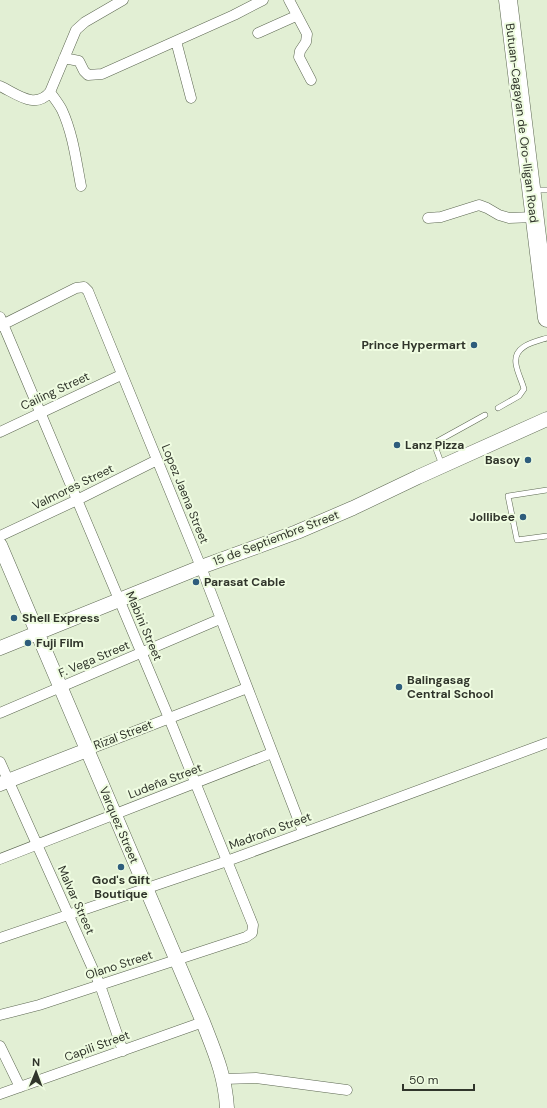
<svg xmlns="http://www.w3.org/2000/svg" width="547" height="1108" viewBox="0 0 547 1108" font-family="'DM Sans',sans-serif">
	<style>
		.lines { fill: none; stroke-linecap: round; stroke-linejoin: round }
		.lane-casing { stroke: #5c6751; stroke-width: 6 }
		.street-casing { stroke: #5c6751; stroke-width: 11 }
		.secondary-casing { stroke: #5c6751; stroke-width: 15 }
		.highway-casing { stroke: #5c6751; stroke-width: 19 }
		.lane { stroke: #fff; stroke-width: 5 }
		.street { stroke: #fff; stroke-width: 10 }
		.secondary { stroke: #fff; stroke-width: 14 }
		.highway { stroke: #fff; stroke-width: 18 }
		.poi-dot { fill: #2e5d7c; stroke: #effce1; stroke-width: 1.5 }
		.labels { text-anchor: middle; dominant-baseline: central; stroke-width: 4; stroke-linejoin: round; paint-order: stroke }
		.street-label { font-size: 12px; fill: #30352b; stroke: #effce1 }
		.poi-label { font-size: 12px; font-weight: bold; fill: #30352b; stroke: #effce1; text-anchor: start }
	</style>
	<rect width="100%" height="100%" fill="#e2efd4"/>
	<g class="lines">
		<defs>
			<path id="lane" d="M 534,190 L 547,190
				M 498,408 L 519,396 L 524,389 C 522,381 517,372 516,364 C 513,346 534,342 547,338
				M 442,465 L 436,449 L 438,441 L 485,415
				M 547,490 L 508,496 L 517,540 L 547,536"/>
			<path id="street" d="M 289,0 L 307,34 L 306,42 L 300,51 L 299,57 L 311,80
				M 258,33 L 296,16
				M 176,41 L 191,98
				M 64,58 L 79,61 L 84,71 L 88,75 L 102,74 L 234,15 L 263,0
				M 0,86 C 17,94 35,110 50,92 L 76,30 L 85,22 L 123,0
				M 50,92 C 54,98 59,104 62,110 C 73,134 76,160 81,186
				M 428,218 L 441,217 L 479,205 L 487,208 L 499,215 L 509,218 L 534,217
				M 0,317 L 169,718 L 253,925 L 252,933 L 246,937 L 39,1005 L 0,1015
				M 0,326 L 76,288 L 84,287 L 88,291 L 201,567 L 303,832
				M 0,432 L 121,375
				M 0,536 L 77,500 L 157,460
				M 0,713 L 220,619
				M 87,750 L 247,688
				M 0,762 L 100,985 L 123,1051
				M 0,859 L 272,753
				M 0,938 L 227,861 L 547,743
				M 0,1046 L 20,1087
				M 224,1079 L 256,1078 L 347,1090
				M 0,1094 L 203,1022"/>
			<path id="secondary" d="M 0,545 L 203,1022 C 215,1053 225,1075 227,1108
				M 0,648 L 201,567 L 297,532 L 353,508 L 418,477 L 547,419
				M 0,784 L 87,750"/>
			<path id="highway" d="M 508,0 L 547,318"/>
		</defs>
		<!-- lane casing -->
		<use href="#lane" class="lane-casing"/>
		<!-- street casing -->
		<use href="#street" class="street-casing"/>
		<!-- secondary casing -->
		<use href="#secondary" class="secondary-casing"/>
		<!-- highway casing -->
		<use href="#highway" class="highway-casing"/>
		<!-- lane -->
		<use href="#lane" class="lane"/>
		<!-- street -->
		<use href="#street" class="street"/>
		<!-- secondary -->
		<use href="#secondary" class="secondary"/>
		<!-- highway -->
		<use href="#highway" class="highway"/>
	</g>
	<!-- markers -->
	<g class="poi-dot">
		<circle cx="474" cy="345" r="4"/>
		<circle cx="397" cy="445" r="4"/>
		<circle cx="528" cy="460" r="4"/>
		<circle cx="523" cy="517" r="4"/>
		<circle cx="196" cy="582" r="4"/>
		<circle cx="14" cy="618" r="4"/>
		<circle cx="28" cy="643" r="4"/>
		<circle cx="399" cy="687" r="4"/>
		<circle cx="121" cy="867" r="4"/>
	</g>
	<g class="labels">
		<!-- street labels -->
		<g class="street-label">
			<text transform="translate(522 123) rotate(83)">Butuan-Cagayan de Oro-Iligan Road</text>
			<text transform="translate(55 391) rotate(-25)">Cailing Street</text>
			<text transform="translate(73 487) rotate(-26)">Valmores Street</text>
			<text transform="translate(185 494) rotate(68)">Lopez Jaena Street</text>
			<text transform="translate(276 538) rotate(-21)">15 de Septiembre Street</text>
			<text transform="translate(144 626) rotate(67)">Mabini Street</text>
			<text transform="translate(94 659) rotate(-23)">F. Vega Street</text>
			<text transform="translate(123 735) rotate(-21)">Rizal Street</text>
			<text transform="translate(165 781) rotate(-21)">Ludeña Street</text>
			<text transform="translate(119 825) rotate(67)">Varquez Street</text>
			<text transform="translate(270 831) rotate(-20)">Madroño Street</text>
			<text transform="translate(76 900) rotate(66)">Malvar Street</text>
			<text transform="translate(119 965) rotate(-18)">Olano Street</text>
			<text transform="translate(97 1046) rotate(-20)">Capili Street</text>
		</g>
		<!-- poi labels -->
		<g class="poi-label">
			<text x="466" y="345" text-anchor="end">Prince Hypermart</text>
			<text x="405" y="445">Lanz Pizza</text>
			<text x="520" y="460" text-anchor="end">Basoy</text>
			<text x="515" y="517" text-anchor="end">Jollibee</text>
			<text x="204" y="582">Parasat Cable</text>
			<text x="22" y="618">Shell Express</text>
			<text x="36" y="643">Fuji Film</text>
			<text x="407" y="680">Balingasag<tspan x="407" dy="14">Central School</tspan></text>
			<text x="121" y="880" text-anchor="middle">God's Gift<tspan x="121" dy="14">Boutique</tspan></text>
		</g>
	</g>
	<!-- north arrow -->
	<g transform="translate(36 1072) rotate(1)" stroke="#effce1" stroke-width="3" paint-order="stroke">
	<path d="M0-3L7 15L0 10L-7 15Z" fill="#30352b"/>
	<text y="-6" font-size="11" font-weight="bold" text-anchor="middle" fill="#30352b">N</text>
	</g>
	<!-- scale -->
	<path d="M403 1084v6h71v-6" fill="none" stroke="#30352b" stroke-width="2"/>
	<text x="409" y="1084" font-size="12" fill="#30352b" stroke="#effce1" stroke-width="3" paint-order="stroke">50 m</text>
</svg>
